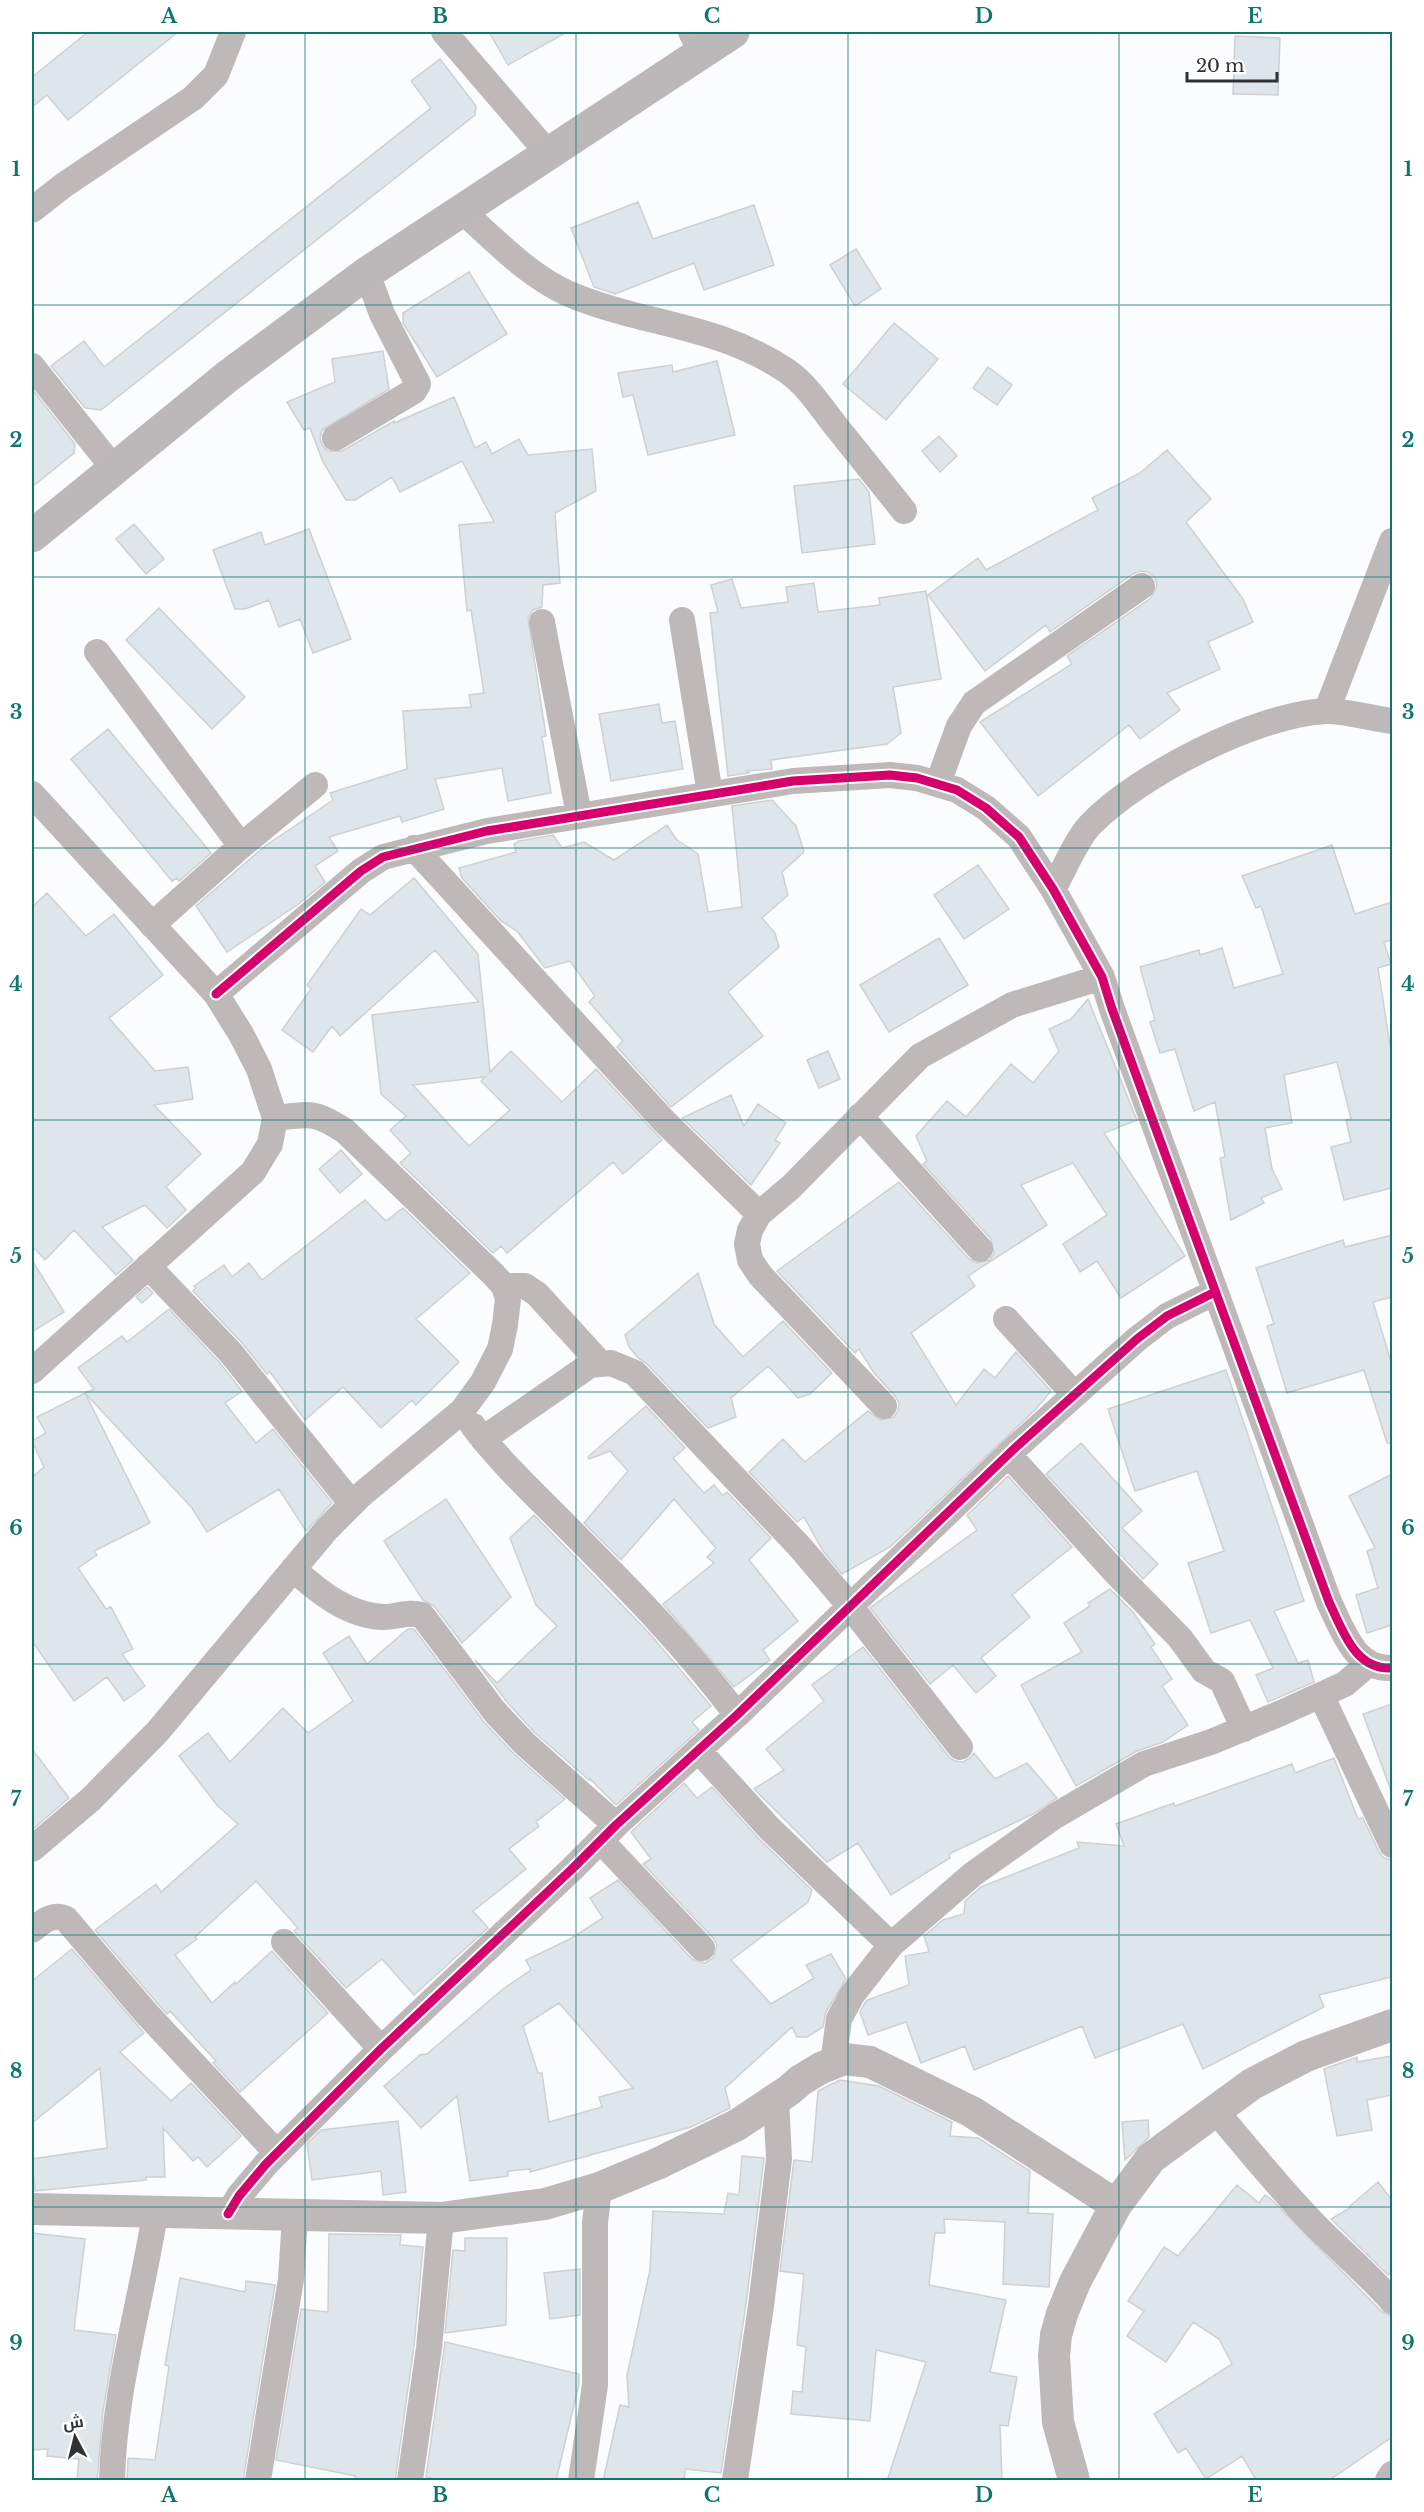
<svg xmlns="http://www.w3.org/2000/svg" width="1424" height="2512" viewBox="0 0 1424 2512" font-family="'Libre Baskerville',Cairo,serif">
	<style>
		.building { fill: #dee5eb; stroke: #ced0d2; stroke-width: 1.5; fill-rule: evenodd }
		.lines { fill: none; stroke-linecap: round; stroke-linejoin: round }
		.minor { stroke: #beb8b9; stroke-width: 26 }
		.tertiary { stroke: #beb8b9; stroke-width: 32 }
		.secondary { stroke: #bcb7b8; stroke-width: 33 }
		.cycleway-casing { stroke: #fff; stroke-width: 13 }
		.cycleway { stroke: #d6006c; stroke-width: 9 }
		.grid { fill: none; stroke: #0f766e; stroke-width: 1.5; stroke-opacity: 0.55 }
		.neatline { fill: none; stroke: #0f766e; stroke-width: 2 }
		.grid-label { font-size: 20px; text-anchor: middle; font-weight: bold; fill: #0f766e }
	</style>
	<rect width="100%" height="100%" fill="#fbfcfd"/>
	<!-- building -->
	<path class="building" d="M 88,32 L 178,32 L 68,120 L 47,95 L 32,107 L 32,77 Z
		M 489,32 L 567,32 L 508,65 Z
		M 1235,36 L 1280,38 L 1278,95 L 1233,94 Z
		M 440,59 L 476,106 L 475,115 L 101,410 L 85,408 L 51,366 L 84,341 L 104,367 L 431,108 L 411,81 Z
		M 638,202 L 653,239 L 754,205 L 774,265 L 704,290 L 694,263 L 615,294 L 594,287 L 571,228 Z
		M 856,249 L 881,289 L 855,306 L 830,265 Z
		M 469,272 L 507,334 L 437,377 L 403,323 L 403,313 Z
		M 894,323 L 938,359 L 886,420 L 843,384 Z
		M 383,351 L 389,389 L 322,430 L 320,438 L 322,445 L 328,451 L 342,451 L 394,421 L 394,423 L 454,397 L 475,448 L 486,442 L 492,454 L 519,439 L 528,455 L 592,449 L 596,491 L 555,513 L 560,583 L 543,585 L 542,607 L 533,610 L 528,618 L 546,736 L 542,737 L 551,793 L 508,801 L 502,768 L 435,779 L 444,809 L 402,822 L 400,816 L 329,837 L 338,851 L 315,866 L 325,882 L 300,903 L 227,952 L 196,906 L 265,846 L 333,800 L 330,793 L 407,769 L 403,711 L 471,707 L 469,695 L 484,693 L 471,610 L 467,611 L 459,525 L 494,522 L 462,461 L 400,492 L 392,477 L 355,500 L 346,500 L 323,462 L 310,428 L 304,430 L 287,402 L 335,382 L 332,359 Z
		M 717,361 L 735,435 L 648,455 L 633,395 L 623,397 L 618,373 L 672,365 L 673,372 Z
		M 988,367 L 1012,385 L 997,405 L 973,388 Z
		M 32,389 L 75,444 L 74,453 L 32,487 Z
		M 939,436 L 957,456 L 940,472 L 922,451 Z
		M 1167,450 L 1211,499 L 1186,522 L 1243,599 L 1253,622 L 1208,642 L 1220,669 L 1167,693 L 1180,710 L 1140,739 L 1129,725 L 1038,796 L 980,722 L 1072,664 L 1067,656 L 1151,598 L 1157,585 L 1155,578 L 1148,572 L 1140,571 L 1133,574 L 1050,632 L 1046,625 L 985,671 L 928,595 L 978,558 L 986,570 L 1098,510 L 1092,498 L 1140,473 Z
		M 859,479 L 869,492 L 875,544 L 802,553 L 794,486 Z
		M 134,524 L 164,559 L 146,574 L 116,539 Z
		M 309,529 L 351,639 L 313,653 L 300,619 L 279,627 L 269,600 L 245,609 L 235,609 L 213,550 L 261,532 L 265,545 Z
		M 732,579 L 741,608 L 788,602 L 786,587 L 814,583 L 818,612 L 880,605 L 879,598 L 926,591 L 941,679 L 893,687 L 901,733 L 887,744 L 771,760 L 772,769 L 747,771 L 749,773 L 728,776 L 710,613 L 718,612 L 711,585 Z
		M 159,608 L 245,697 L 212,729 L 126,640 Z
		M 659,704 L 662,723 L 675,721 L 683,769 L 611,781 L 599,714 Z
		M 108,729 L 211,853 L 179,881 L 177,878 L 172,881 L 71,759 Z
		M 772,800 L 796,826 L 804,852 L 782,872 L 788,895 L 762,918 L 775,933 L 779,947 L 728,992 L 763,1036 L 671,1107 L 617,1047 L 623,1041 L 589,1002 L 595,996 L 570,961 L 545,968 L 517,931 L 501,921 L 462,878 L 459,868 L 516,852 L 514,844 L 519,841 L 553,835 L 562,848 L 584,842 L 614,860 L 667,825 L 677,840 L 698,854 L 708,912 L 742,907 L 732,806 Z
		M 1332,845 L 1355,914 L 1392,902 L 1392,940 L 1384,942 L 1391,964 L 1378,968 L 1392,1058 L 1392,1188 L 1344,1200 L 1331,1147 L 1351,1142 L 1346,1120 L 1351,1119 L 1337,1062 L 1284,1075 L 1292,1123 L 1265,1128 L 1272,1169 L 1282,1189 L 1261,1198 L 1264,1203 L 1231,1220 L 1220,1158 L 1225,1157 L 1215,1102 L 1194,1111 L 1175,1049 L 1160,1053 L 1150,1022 L 1155,1020 L 1140,967 L 1199,950 L 1200,955 L 1222,948 L 1234,988 L 1283,974 L 1261,906 L 1256,908 L 1242,876 Z
		M 978,865 L 1009,909 L 964,939 L 934,895 Z
		M 414,878 L 478,954 L 490,1072 L 511,1051 L 562,1102 L 596,1069 L 662,1140 L 623,1174 L 613,1162 L 507,1253 L 501,1246 L 493,1253 L 400,1163 L 411,1153 L 390,1130 L 406,1116 L 381,1094 L 372,1015 L 479,1002 L 435,950 L 340,1036 L 332,1026 L 313,1052 L 282,1030 L 311,989 L 307,985 L 361,909 L 370,915 ZM 485,1077 L 481,1081 L 510,1110 L 469,1146 L 413,1085 Z
		M 47,893 L 86,936 L 114,914 L 163,975 L 109,1018 L 155,1071 L 188,1067 L 193,1099 L 154,1105 L 201,1154 L 166,1187 L 186,1210 L 167,1228 L 145,1205 L 102,1227 L 133,1260 L 116,1275 L 74,1230 L 45,1260 L 32,1246 L 32,907 Z
		M 939,938 L 968,985 L 889,1032 L 860,985 Z
		M 1088,999 L 1137,1120 L 1104,1133 L 1185,1256 L 1121,1298 L 1097,1261 L 1080,1272 L 1063,1244 L 1107,1215 L 1073,1163 L 1021,1185 L 1047,1225 L 968,1276 L 975,1286 L 911,1333 L 956,1405 L 984,1369 L 995,1378 L 1016,1352 L 1051,1391 L 1036,1409 L 890,1547 L 842,1574 L 823,1551 L 804,1517 L 797,1522 L 749,1472 L 783,1439 L 805,1462 L 868,1411 L 880,1420 L 894,1417 L 898,1411 L 899,1403 L 895,1396 L 874,1373 L 859,1349 L 855,1353 L 777,1271 L 899,1182 L 969,1259 L 976,1263 L 990,1260 L 994,1253 L 991,1239 L 923,1164 L 927,1161 L 916,1136 L 947,1101 L 966,1117 L 1011,1064 L 1033,1083 L 1059,1051 L 1049,1029 L 1071,1019 Z
		M 828,1051 L 840,1079 L 819,1088 L 807,1060 Z
		M 731,1095 L 744,1126 L 758,1104 L 786,1123 L 775,1140 L 780,1143 L 751,1185 L 682,1118 Z
		M 341,1150 L 362,1174 L 340,1193 L 319,1169 Z
		M 365,1200 L 386,1221 L 403,1208 L 470,1273 L 416,1319 L 459,1362 L 416,1405 L 412,1400 L 381,1428 L 343,1387 L 305,1420 L 270,1372 L 267,1374 L 242,1343 L 193,1291 L 196,1288 L 194,1286 L 224,1265 L 232,1277 L 249,1263 L 262,1280 Z
		M 1392,1235 L 1392,1297 L 1373,1302 L 1392,1365 L 1392,1443 L 1387,1443 L 1364,1370 L 1287,1393 L 1267,1326 L 1274,1324 L 1256,1268 L 1343,1240 L 1345,1247 Z
		M 32,1260 L 64,1312 L 32,1332 Z
		M 698,1273 L 714,1324 L 743,1357 L 783,1321 L 832,1373 L 810,1394 L 798,1398 L 768,1366 L 731,1398 L 736,1417 L 708,1428 L 646,1363 L 638,1358 L 629,1347 L 625,1335 Z
		M 147,1287 L 153,1293 L 142,1303 L 136,1297 Z
		M 169,1309 L 220,1363 L 242,1391 L 225,1403 L 256,1443 L 273,1429 L 332,1503 L 306,1531 L 279,1489 L 207,1532 L 192,1508 L 85,1393 L 94,1389 L 78,1368 L 122,1336 L 127,1342 Z
		M 1226,1370 L 1304,1601 L 1274,1611 L 1298,1663 L 1308,1660 L 1314,1682 L 1268,1702 L 1256,1675 L 1273,1668 L 1250,1620 L 1211,1633 L 1188,1563 L 1224,1551 L 1197,1471 L 1135,1491 L 1108,1409 Z
		M 85,1393 L 150,1523 L 94,1551 L 97,1555 L 78,1568 L 106,1609 L 111,1607 L 133,1649 L 122,1654 L 145,1686 L 124,1701 L 107,1677 L 74,1701 L 32,1641 L 32,1477 L 44,1467 L 32,1441 L 46,1433 L 37,1417 Z
		M 646,1406 L 685,1448 L 673,1458 L 704,1493 L 714,1485 L 723,1496 L 727,1492 L 771,1538 L 749,1560 L 798,1621 L 763,1650 L 770,1660 L 734,1687 L 663,1604 L 714,1563 L 707,1557 L 716,1548 L 674,1499 L 621,1560 L 584,1523 L 628,1471 L 610,1451 L 589,1459 L 588,1457 Z
		M 1081,1443 L 1142,1511 L 1122,1528 L 1158,1564 L 1143,1579 L 1046,1474 Z
		M 1392,1474 L 1392,1625 L 1367,1633 L 1356,1595 L 1378,1588 L 1367,1551 L 1375,1548 L 1349,1496 Z
		M 1008,1476 L 1072,1547 L 1012,1595 L 1030,1617 L 981,1658 L 996,1676 L 976,1693 L 953,1665 L 930,1684 L 870,1608 L 977,1530 L 967,1515 Z
		M 446,1499 L 511,1597 L 462,1643 L 434,1606 L 423,1600 L 384,1541 Z
		M 534,1515 L 650,1634 L 711,1706 L 692,1722 L 699,1730 L 616,1805 L 590,1779 L 589,1780 L 534,1732 L 507,1702 L 475,1660 L 497,1683 L 557,1626 L 536,1605 L 510,1538 Z
		M 1110,1589 L 1133,1612 L 1155,1644 L 1151,1647 L 1172,1679 L 1162,1686 L 1188,1725 L 1163,1742 L 1137,1751 L 1076,1786 L 1021,1685 L 1082,1652 L 1064,1623 L 1090,1606 L 1088,1603 Z
		M 408,1629 L 414,1629 L 484,1722 L 514,1754 L 565,1799 L 536,1822 L 539,1826 L 509,1849 L 526,1869 L 473,1911 L 488,1928 L 414,1995 L 382,1959 L 346,1988 L 294,1931 L 298,1928 L 256,1881 L 195,1937 L 197,1939 L 175,1955 L 212,2003 L 235,1982 L 236,1984 L 272,1951 L 328,2013 L 240,2092 L 213,2063 L 216,2061 L 170,2011 L 167,2014 L 157,2003 L 95,1930 L 156,1884 L 161,1892 L 238,1824 L 217,1805 L 179,1756 L 208,1733 L 230,1762 L 283,1708 L 308,1733 L 353,1701 L 323,1653 L 349,1636 L 367,1664 Z
		M 863,1647 L 949,1757 L 955,1761 L 963,1762 L 970,1758 L 974,1753 L 995,1779 L 1027,1763 L 1057,1798 L 1033,1814 L 949,1854 L 950,1858 L 891,1895 L 858,1843 L 827,1862 L 754,1789 L 784,1770 L 766,1749 L 824,1701 L 812,1685 Z
		M 1392,1704 L 1392,1788 L 1390,1788 L 1363,1714 Z
		M 32,1749 L 69,1798 L 32,1830 Z
		M 1334,1758 L 1358,1819 L 1363,1818 L 1379,1852 L 1384,1858 L 1392,1860 L 1392,1977 L 1319,1995 L 1324,2007 L 1203,2069 L 1183,2024 L 1095,2058 L 1082,2026 L 974,2070 L 965,2046 L 921,2063 L 906,2022 L 868,2035 L 860,2012 L 865,2003 L 867,2000 L 909,1985 L 905,1956 L 929,1952 L 924,1936 L 943,1920 L 964,1914 L 965,1901 L 981,1887 L 1079,1848 L 1077,1842 L 1124,1846 L 1116,1824 L 1174,1803 L 1175,1806 L 1292,1764 L 1295,1773 Z
		M 684,1783 L 697,1798 L 712,1787 L 759,1839 L 812,1890 L 808,1902 L 731,1960 L 771,2004 L 814,1978 L 806,1965 L 831,1954 L 846,1979 L 826,2012 L 823,2027 L 807,2037 L 797,2037 L 792,2027 L 725,2088 L 730,2108 L 691,2127 L 530,2172 L 530,2169 L 508,2171 L 508,2176 L 470,2181 L 457,2096 L 421,2128 L 384,2086 L 420,2055 L 427,2054 L 503,1989 L 531,1970 L 526,1960 L 570,1939 L 603,1918 L 590,1898 L 618,1880 L 692,1959 L 705,1963 L 713,1958 L 717,1945 L 713,1938 L 643,1864 L 651,1859 L 631,1832 ZM 559,2003 L 633,2088 L 599,2097 L 602,2107 L 549,2122 L 542,2073 L 538,2073 L 523,2026 Z
		M 72,1949 L 144,2033 L 120,2052 L 171,2101 L 191,2083 L 241,2136 L 207,2167 L 198,2157 L 193,2161 L 163,2128 L 165,2177 L 146,2177 L 146,2180 L 35,2191 L 32,2159 L 107,2148 L 100,2068 L 32,2123 L 32,1981 Z
		M 1392,2056 L 1392,2095 L 1367,2100 L 1372,2130 L 1337,2136 L 1324,2069 L 1357,2057 L 1357,2062 Z
		M 840,2080 L 879,2086 L 952,2122 L 950,2136 L 978,2138 L 1030,2171 L 1028,2213 L 1053,2214 L 1049,2287 L 1003,2284 L 1005,2222 L 944,2219 L 945,2233 L 935,2233 L 929,2285 L 1006,2300 L 990,2372 L 1017,2377 L 1008,2426 L 1000,2425 L 1002,2481 L 887,2481 L 926,2362 L 876,2350 L 870,2421 L 791,2414 L 793,2391 L 802,2392 L 806,2347 L 797,2345 L 804,2274 L 780,2271 L 794,2160 L 812,2162 L 818,2091 Z
		M 1148,2120 L 1149,2137 L 1125,2160 L 1122,2122 Z
		M 398,2121 L 406,2192 L 383,2195 L 381,2171 L 312,2180 L 307,2144 L 321,2130 Z
		M 742,2156 L 764,2158 L 746,2304 L 721,2473 L 685,2469 L 684,2481 L 603,2481 L 620,2405 L 629,2407 L 627,2375 L 650,2270 L 653,2211 L 724,2214 L 728,2193 L 739,2195 Z
		M 1378,2182 L 1392,2200 L 1392,2272 L 1388,2275 L 1331,2219 L 1350,2208 L 1350,2206 Z
		M 1237,2185 L 1259,2203 L 1265,2195 L 1272,2200 L 1381,2311 L 1392,2316 L 1392,2437 L 1328,2481 L 1257,2481 L 1242,2456 L 1206,2479 L 1186,2448 L 1178,2453 L 1154,2414 L 1232,2364 L 1219,2339 L 1193,2322 L 1166,2362 L 1127,2336 L 1144,2311 L 1128,2301 L 1164,2247 L 1178,2256 Z
		M 32,2233 L 85,2239 L 74,2330 L 116,2335 L 103,2411 L 97,2481 L 77,2481 L 79,2459 L 47,2456 L 48,2449 L 32,2450 Z
		M 329,2234 L 401,2235 L 400,2245 L 423,2247 L 414,2346 L 395,2481 L 356,2481 L 355,2476 L 276,2460 L 301,2309 L 328,2312 Z
		M 465,2238 L 507,2238 L 506,2325 L 445,2333 L 453,2250 L 465,2251 Z
		M 580,2269 L 580,2315 L 550,2319 L 544,2273 Z
		M 180,2278 L 245,2292 L 246,2281 L 275,2285 L 243,2481 L 127,2481 L 128,2458 L 155,2460 L 169,2366 L 165,2365 Z
		M 445,2342 L 579,2374 L 579,2384 L 556,2481 L 440,2481 L 426,2477 Z"/>
	<g class="lines">
		<!-- minor -->
		<path class="minor" d="M 444,32 L 548,153
			M 691,32 L 701,52
			M 32,210 L 64,185 L 193,98 L 216,75 L 233,32
			M 461,210 C 494,239 528,276 569,294 C 643,325 717,324 787,371 C 807,385 820,406 835,425 C 858,454 881,482 904,511
			M 32,366 L 115,470
			M 335,438 L 414,391 L 418,384 L 382,314 L 367,273
			M 682,620 L 710,794
			M 542,622 L 579,815
			M 97,652 L 241,846
			M 1327,710 L 1392,541
			M 938,783 L 959,726 L 974,703 L 1142,586
			M 32,794 L 216,994 L 241,1034 L 259,1069 L 275,1118 L 270,1144 L 253,1172 L 32,1371
			M 414,848 L 664,1121 L 759,1214
			M 1053,889 C 1064,870 1076,840 1090,825 C 1138,775 1256,715 1325,711 C 1343,710 1373,719 1392,721
			M 152,925 L 241,846 L 315,785
			M 216,994 L 361,871 L 383,857 L 487,831 L 793,781 L 890,775 L 917,778 L 957,790 L 986,808 L 1019,837 L 1053,889 L 1102,977 L 1112,1009 L 1329,1602 C 1343,1631 1355,1670 1392,1668
			M 860,1116 L 980,1249
			M 148,1266 L 231,1353 L 352,1504
			M 504,1286 L 525,1286 L 537,1294 L 600,1363
			M 1006,1319 L 1074,1394
			M 884,1406 L 760,1275 L 750,1260 L 747,1244 L 750,1230 L 759,1214 L 791,1187 L 920,1056 L 1012,1005 L 1102,977
			M 473,1426 C 504,1467 543,1502 579,1539 C 635,1595 690,1652 737,1715
			M 483,1439 L 590,1365 L 611,1363 L 635,1373 L 800,1547 L 850,1606 L 960,1747
			M 1008,1454 L 1117,1574 L 1180,1638 L 1204,1671 L 1222,1681 L 1244,1729
			M 293,1569 C 319,1592 348,1616 384,1617 C 397,1617 409,1611 422,1615 L 495,1712 L 524,1743 L 616,1825
			M 1321,1695 L 1392,1845
			M 698,1750 L 770,1829 L 891,1945
			M 601,1841 L 702,1948
			M 32,1849 L 90,1800 L 158,1731 L 327,1529 L 361,1495 L 462,1411 L 483,1382 L 500,1349 L 505,1325 L 508,1299 L 504,1286 L 493,1274 L 345,1131 C 314,1111 311,1114 275,1118
			M 32,1930 C 41,1923 53,1912 66,1919 L 146,2013 L 277,2153
			M 284,1942 L 381,2049
			M 833,2063 L 839,2019 L 852,1995 L 891,1945 L 973,1874 L 1055,1816 L 1144,1764 L 1211,1742 L 1281,1713 L 1345,1684 L 1368,1664
			M 1215,2110 C 1248,2149 1280,2189 1316,2226 C 1341,2251 1368,2274 1392,2301
			M 228,2214 L 239,2196 L 266,2164 L 381,2049 L 572,1869 L 616,1825 L 737,1715 L 1015,1448 L 1137,1339 L 1167,1316 L 1215,1292
			M 112,2480 C 114,2390 141,2302 155,2214
			M 258,2480 L 291,2279 L 295,2217
			M 410,2480 L 429,2348 L 441,2218
			M 581,2480 L 595,2385 L 595,2223 L 599,2188
			M 735,2480 L 761,2306 L 779,2159 L 776,2099
			M 1388,2480 L 1392,2474"/>
		<!-- tertiary -->
		<path class="tertiary" d="M 32,2209 L 441,2218 L 545,2204 L 599,2188 L 657,2164 L 737,2125 L 788,2091 L 801,2080 L 821,2068 L 844,2059 L 870,2062 L 972,2112 L 1116,2205
			M 1074,2480 L 1058,2422 L 1054,2356 L 1056,2335 L 1062,2314 L 1075,2282 L 1116,2205 L 1151,2158 L 1252,2084 L 1306,2056 L 1392,2025"/>
		<!-- secondary -->
		<path class="secondary" d="M 32,536 L 228,376 L 367,273 L 733,32"/>
		<defs>
			<path id="cycleway" d="M 216,994 L 361,871 L 383,857 L 487,831 L 793,781 L 890,775 L 917,778 L 957,790 L 986,808 L 1019,837 L 1053,889 L 1102,977 L 1112,1009 L 1329,1602 C 1343,1631 1355,1670 1392,1668
				M 228,2214 L 239,2196 L 266,2164 L 381,2049 L 572,1869 L 616,1825 L 737,1715 L 1015,1448 L 1137,1339 L 1167,1316 L 1215,1292"/>
		</defs>
		<!-- cycleway casing -->
		<use href="#cycleway" class="cycleway-casing"/>
		<!-- cycleway -->
		<use href="#cycleway" class="cycleway"/>
	</g>
	<!-- grid -->
	<path class="grid" d="M 305,32 L 305,2480M 576,32 L 576,2480M 848,32 L 848,2480M 1119,32 L 1119,2480M 32,305 L 1392,305M 32,577 L 1392,577M 32,848 L 1392,848M 32,1120 L 1392,1120M 32,1392 L 1392,1392M 32,1664 L 1392,1664M 32,1935 L 1392,1935M 32,2207 L 1392,2207"/>
	<!-- border -->
	<rect width="1424" height="2512" fill="none" stroke="#ffffff" stroke-width="66"/>
	<!-- north arrow -->
	<g transform="translate(75 2437) rotate(353)" stroke="#ffffff" stroke-width="4.5" paint-order="stroke">
	<path d="M0-4.5L10 22L0 15L-10 22Z" fill="#2f3133"/>
	<text y="-9" font-size="16" font-weight="bold" text-anchor="middle" fill="#2f3133">ش</text>
	</g>
	<!-- scale -->
	<path d="M1187 72v9h90v-9" fill="none" stroke="#2f3133" stroke-width="3"/>
	<text x="1196" y="72" font-size="18" fill="#2f3133" stroke="#ffffff" stroke-width="4.5" paint-order="stroke">20 m</text>
	<rect x="33" y="33" width="1358" height="2446" class="neatline"/>
	<g class="grid-label">
		<text x="169" y="23">A</text>
		<text x="440" y="23">B</text>
		<text x="712" y="23">C</text>
		<text x="984" y="23">D</text>
		<text x="1255" y="23">E</text>
		<text x="16" y="176">1</text>
		<text x="1408" y="176">1</text>
		<text x="16" y="447">2</text>
		<text x="1408" y="447">2</text>
		<text x="16" y="719">3</text>
		<text x="1408" y="719">3</text>
		<text x="16" y="991">4</text>
		<text x="1408" y="991">4</text>
		<text x="16" y="1263">5</text>
		<text x="1408" y="1263">5</text>
		<text x="16" y="1535">6</text>
		<text x="1408" y="1535">6</text>
		<text x="16" y="1806">7</text>
		<text x="1408" y="1806">7</text>
		<text x="16" y="2078">8</text>
		<text x="1408" y="2078">8</text>
		<text x="16" y="2350">9</text>
		<text x="1408" y="2350">9</text>
		<text x="169" y="2502">A</text>
		<text x="440" y="2502">B</text>
		<text x="712" y="2502">C</text>
		<text x="984" y="2502">D</text>
		<text x="1255" y="2502">E</text>
	</g>
</svg>
